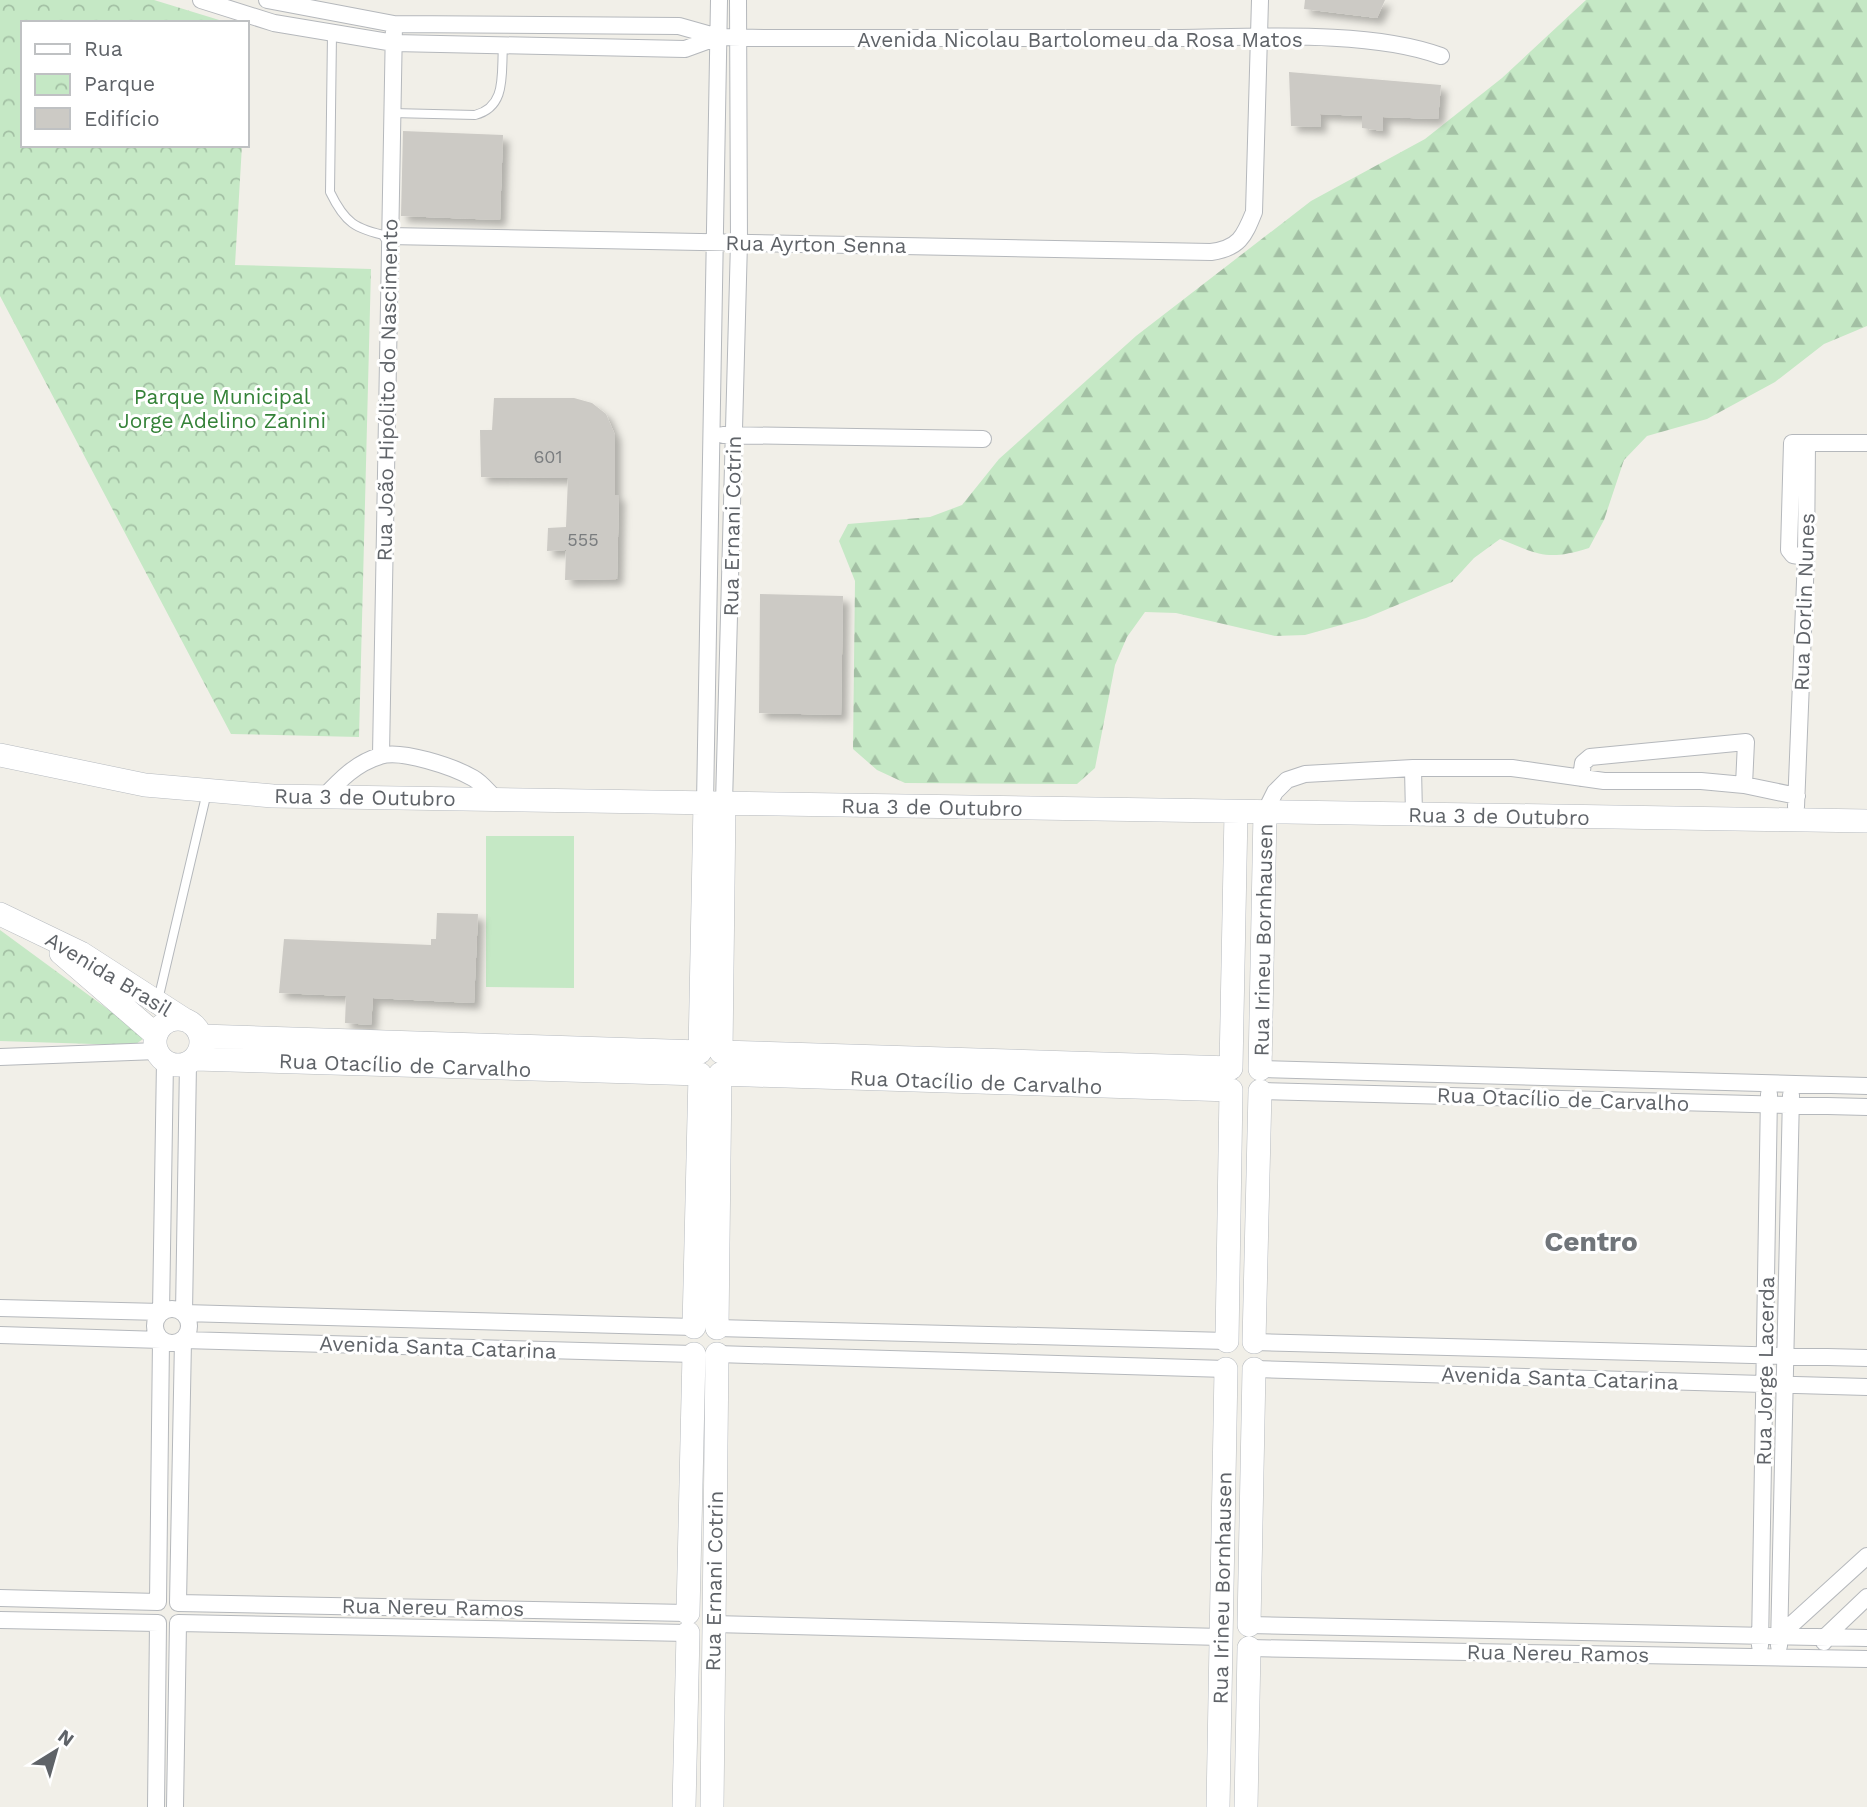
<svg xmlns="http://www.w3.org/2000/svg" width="1867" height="1807" viewBox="0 0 1867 1807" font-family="'Work Sans',sans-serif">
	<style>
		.grass { fill: #c5e8c5 }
		.forest { fill: url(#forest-firs) }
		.park { fill: url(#park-crowns) }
		.building { fill: #cccac5; filter: url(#shadow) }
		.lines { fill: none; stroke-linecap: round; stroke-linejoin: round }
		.lane-casing { stroke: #b5b8bc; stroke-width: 10 }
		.street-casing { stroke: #b5b8bc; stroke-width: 18 }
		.secondary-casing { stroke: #b6babf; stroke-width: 24 }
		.lane { stroke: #fff; stroke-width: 8 }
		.street { stroke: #fff; stroke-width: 16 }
		.secondary { stroke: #fff; stroke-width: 23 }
		.labels { text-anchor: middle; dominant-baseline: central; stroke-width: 6; stroke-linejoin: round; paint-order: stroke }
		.number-label { font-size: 18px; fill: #7a7d7f }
		.street-label { font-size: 21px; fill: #5f6368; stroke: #fff }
		.park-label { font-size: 21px; fill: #348238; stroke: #fff }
		.district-label { font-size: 28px; font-weight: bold; fill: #70757a; stroke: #fff }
	</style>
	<defs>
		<pattern id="forest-firs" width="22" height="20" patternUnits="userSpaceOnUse" patternTransform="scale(1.75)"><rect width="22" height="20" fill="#c5e8c5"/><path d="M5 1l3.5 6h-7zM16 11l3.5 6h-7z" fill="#a3c0a4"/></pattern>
		<pattern id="park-crowns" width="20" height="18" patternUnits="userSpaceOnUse" patternTransform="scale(1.75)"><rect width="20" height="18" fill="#c5e8c5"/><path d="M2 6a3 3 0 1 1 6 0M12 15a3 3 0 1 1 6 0" fill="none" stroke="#a3c0a4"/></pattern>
		<filter id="shadow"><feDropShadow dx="6" dy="6" stdDeviation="3.5" flood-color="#0004"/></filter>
	</defs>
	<rect width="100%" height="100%" fill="#f1efe8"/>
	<!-- grass -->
	<path class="grass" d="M 486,836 L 574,836 L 574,988 L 486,987 Z"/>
	<!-- forest -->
	<path class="forest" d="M 1586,0 L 1867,0 L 1867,326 L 1824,344 L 1775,382 L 1707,419 L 1647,436 L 1624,460 L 1604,520 L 1589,548 C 1547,561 1540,555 1500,539 L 1474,558 L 1452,582 L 1366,618 L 1305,635 L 1275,636 L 1176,613 L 1145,612 L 1127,637 L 1115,665 L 1095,768 L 1077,784 L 905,783 L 877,770 L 853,749 L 855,581 L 839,541 L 848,524 L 930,517 L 962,505 L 999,459 L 1136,336 L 1311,201 L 1425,139 L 1502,78 Z"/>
	<!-- park -->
	<path class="park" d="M 0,0 L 154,0 L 229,23 L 23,23 L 23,145 L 242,145 L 235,265 L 371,269 L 359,737 L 231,734 L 0,296 Z
		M 0,930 L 128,1024 L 143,1039 L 136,1044 L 124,1045 L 0,1041 Z"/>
	<!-- building -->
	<path class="building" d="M 1305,0 L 1385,0 L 1377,18 L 1304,9 Z
		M 1289,72 L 1441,85 L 1438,119 L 1383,117 L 1383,131 L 1362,128 L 1362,116 L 1320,114 L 1321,127 L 1291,126 Z
		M 403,131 L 503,135 L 500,220 L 401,216 Z
		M 494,398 L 574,398 L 592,403 L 606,414 L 615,435 L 615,495 L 619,495 L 617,579 L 565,580 L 566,550 L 547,551 L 548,528 L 566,527 L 568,478 L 481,477 L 480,430 L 492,430 Z
		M 760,594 L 843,596 L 841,715 L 759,713 Z
		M 437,913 L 478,914 L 474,1003 L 373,998 L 371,1025 L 345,1023 L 346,996 L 279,993 L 284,939 L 431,945 L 431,939 L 436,939 Z"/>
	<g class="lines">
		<defs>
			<path id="lane" d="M 332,33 L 330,192 C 345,223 355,229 388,236
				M 392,113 L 475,115 C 507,107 501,74 503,47
				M 158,1000 L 207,792"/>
			<path id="street" d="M 201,0 L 274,23 L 394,43 L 685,49 L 718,37
				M 267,0 L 394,24 L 679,26 L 718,37 L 767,38 C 905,38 1044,38 1182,38 C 1258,37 1371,30 1441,56
				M 388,236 L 1211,252 C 1239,248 1244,237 1254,212 L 1260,0
				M 723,435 L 983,439
				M 1806,557 L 1793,555 L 1789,550 L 1792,443 L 1807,443
				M 381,755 L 394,24
				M 1413,768 L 1414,815
				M 1581,778 L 1583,763 L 1590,757 L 1746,742 L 1744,785
				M 324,797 C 340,780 356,763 380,756 C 401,749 454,767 473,778 C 482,783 489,793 497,800
				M 705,803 L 719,0
				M 724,803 L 739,242 L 738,0
				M 1796,807 L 1806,557 L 1807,443 L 1867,443
				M 1265,812 L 1275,792 L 1287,780 L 1305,774 L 1413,768 L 1512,768 L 1604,781 L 1701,781 L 1744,785 L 1797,796
				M 0,1057 L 157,1051
				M 188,1063 L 184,1313 L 694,1327
				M 1260,1069 L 1867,1086
				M 1260,1091 L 1867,1107
				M 0,1308 L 161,1312 L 165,1061
				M155 1326a17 17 0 1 1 34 0a17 17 0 1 1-34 0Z
				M 717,1328 L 1227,1341
				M 0,1335 L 161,1340 L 158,1602 L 0,1598
				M 1254,1342 L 1867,1358
				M 717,1354 L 1226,1369
				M 1254,1369 L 1867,1387
				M 688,1613 L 178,1603 L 183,1340 L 694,1354
				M 0,1620 L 158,1623 L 156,1807
				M 713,1624 L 1221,1637
				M 1249,1625 L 1867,1638
				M 1779,1636 L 1867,1556
				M 1824,1642 L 1825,1637 L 1867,1597
				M 1760,1646 L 1769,1094
				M 1779,1646 L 1791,1095
				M 1249,1648 L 1867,1659
				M 175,1807 L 178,1623 L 688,1633"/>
			<path id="secondary" d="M 0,755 L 145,785 L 273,796 L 1867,821
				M 724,803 L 721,1052 L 1231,1068 L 1236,812
				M 0,914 L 81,953 L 185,1020
				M 61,953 L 156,1035
				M155 1042a23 23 0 1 1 46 0a23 23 0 1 1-46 0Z
				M 201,1036 L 700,1052 L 705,803
				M 195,1059 L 700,1074 L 694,1327
				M 1260,1069 L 1265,812
				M 717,1328 L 720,1074 L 1231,1090 L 1227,1341
				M 1254,1342 L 1260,1091
				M 688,1613 L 694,1354
				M 1249,1625 L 1254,1369
				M 684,1807 L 688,1633
				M 712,1807 L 717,1354
				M 1218,1807 L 1226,1369
				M 1246,1807 L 1249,1648"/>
		</defs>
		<!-- lane casing -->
		<use href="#lane" class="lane-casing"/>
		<!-- street casing -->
		<use href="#street" class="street-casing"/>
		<!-- secondary casing -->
		<use href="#secondary" class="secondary-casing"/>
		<!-- lane -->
		<use href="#lane" class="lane"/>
		<!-- street -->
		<use href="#street" class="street"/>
		<!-- secondary -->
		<use href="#secondary" class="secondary"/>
	</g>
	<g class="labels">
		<!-- number labels -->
		<g class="number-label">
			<text x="548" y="456">601</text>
			<text x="583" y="539">555</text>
		</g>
		<!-- street labels -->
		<g class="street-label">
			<text x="1080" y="39">Avenida Nicolau Bartolomeu da Rosa Matos</text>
			<text transform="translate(816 244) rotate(1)">Rua Ayrton Senna</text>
			<text transform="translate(387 390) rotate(-89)">Rua João Hipólito do Nascimento</text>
			<text transform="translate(732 526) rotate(-89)">Rua Ernani Cotrin</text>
			<text transform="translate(1804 602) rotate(-88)">Rua Dorlin Nunes</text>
			<text transform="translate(365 797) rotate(1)">Rua 3 de Outubro</text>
			<text transform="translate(932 807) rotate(1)">Rua 3 de Outubro</text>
			<text transform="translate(1499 816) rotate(1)">Rua 3 de Outubro</text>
			<text transform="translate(1263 940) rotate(-89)">Rua Irineu Bornhausen</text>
			<text transform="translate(109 974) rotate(31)">Avenida Brasil</text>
			<text transform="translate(405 1065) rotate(2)">Rua Otacílio de Carvalho</text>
			<text transform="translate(976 1082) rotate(2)">Rua Otacílio de Carvalho</text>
			<text transform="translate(1563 1099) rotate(2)">Rua Otacílio de Carvalho</text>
			<text transform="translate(438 1347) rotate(2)">Avenida Santa Catarina</text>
			<text transform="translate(1765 1371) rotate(-89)">Rua Jorge Lacerda</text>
			<text transform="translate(1560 1378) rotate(2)">Avenida Santa Catarina</text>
			<text transform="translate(714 1581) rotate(-89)">Rua Ernani Cotrin</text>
			<text transform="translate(1222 1588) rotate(-89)">Rua Irineu Bornhausen</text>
			<text transform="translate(433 1607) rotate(1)">Rua Nereu Ramos</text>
			<text transform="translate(1558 1653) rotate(1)">Rua Nereu Ramos</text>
		</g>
		<!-- park labels -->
		<g class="park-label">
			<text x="222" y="396">Parque Municipal<tspan x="222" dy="24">Jorge Adelino Zanini</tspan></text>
		</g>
		<!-- district labels -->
		<g class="district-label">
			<text x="1591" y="1241">Centro</text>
		</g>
	</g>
	<!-- legend -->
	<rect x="21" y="21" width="228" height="126" fill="#ffffff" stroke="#bfc1c3" stroke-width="2"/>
	<rect x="35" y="44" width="35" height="10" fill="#ffffff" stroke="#bfc1c3" stroke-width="2"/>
	<text x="84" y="56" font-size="21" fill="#5f6368">Rua</text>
	<rect x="35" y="74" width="35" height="21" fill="url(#park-crowns)" stroke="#bfc1c3" stroke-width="2"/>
	<text x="84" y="91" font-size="21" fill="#5f6368">Parque</text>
	<rect x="35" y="108" width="35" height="21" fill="#cccac5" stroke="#bfc1c3" stroke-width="2"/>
	<text x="84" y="126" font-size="21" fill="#5f6368">Edifício</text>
	<!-- north arrow -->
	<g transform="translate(56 1751) rotate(37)" stroke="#ffffff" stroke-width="5" paint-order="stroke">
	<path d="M0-5L12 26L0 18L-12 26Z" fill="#5f6368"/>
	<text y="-10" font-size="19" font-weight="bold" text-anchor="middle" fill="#5f6368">N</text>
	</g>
</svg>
